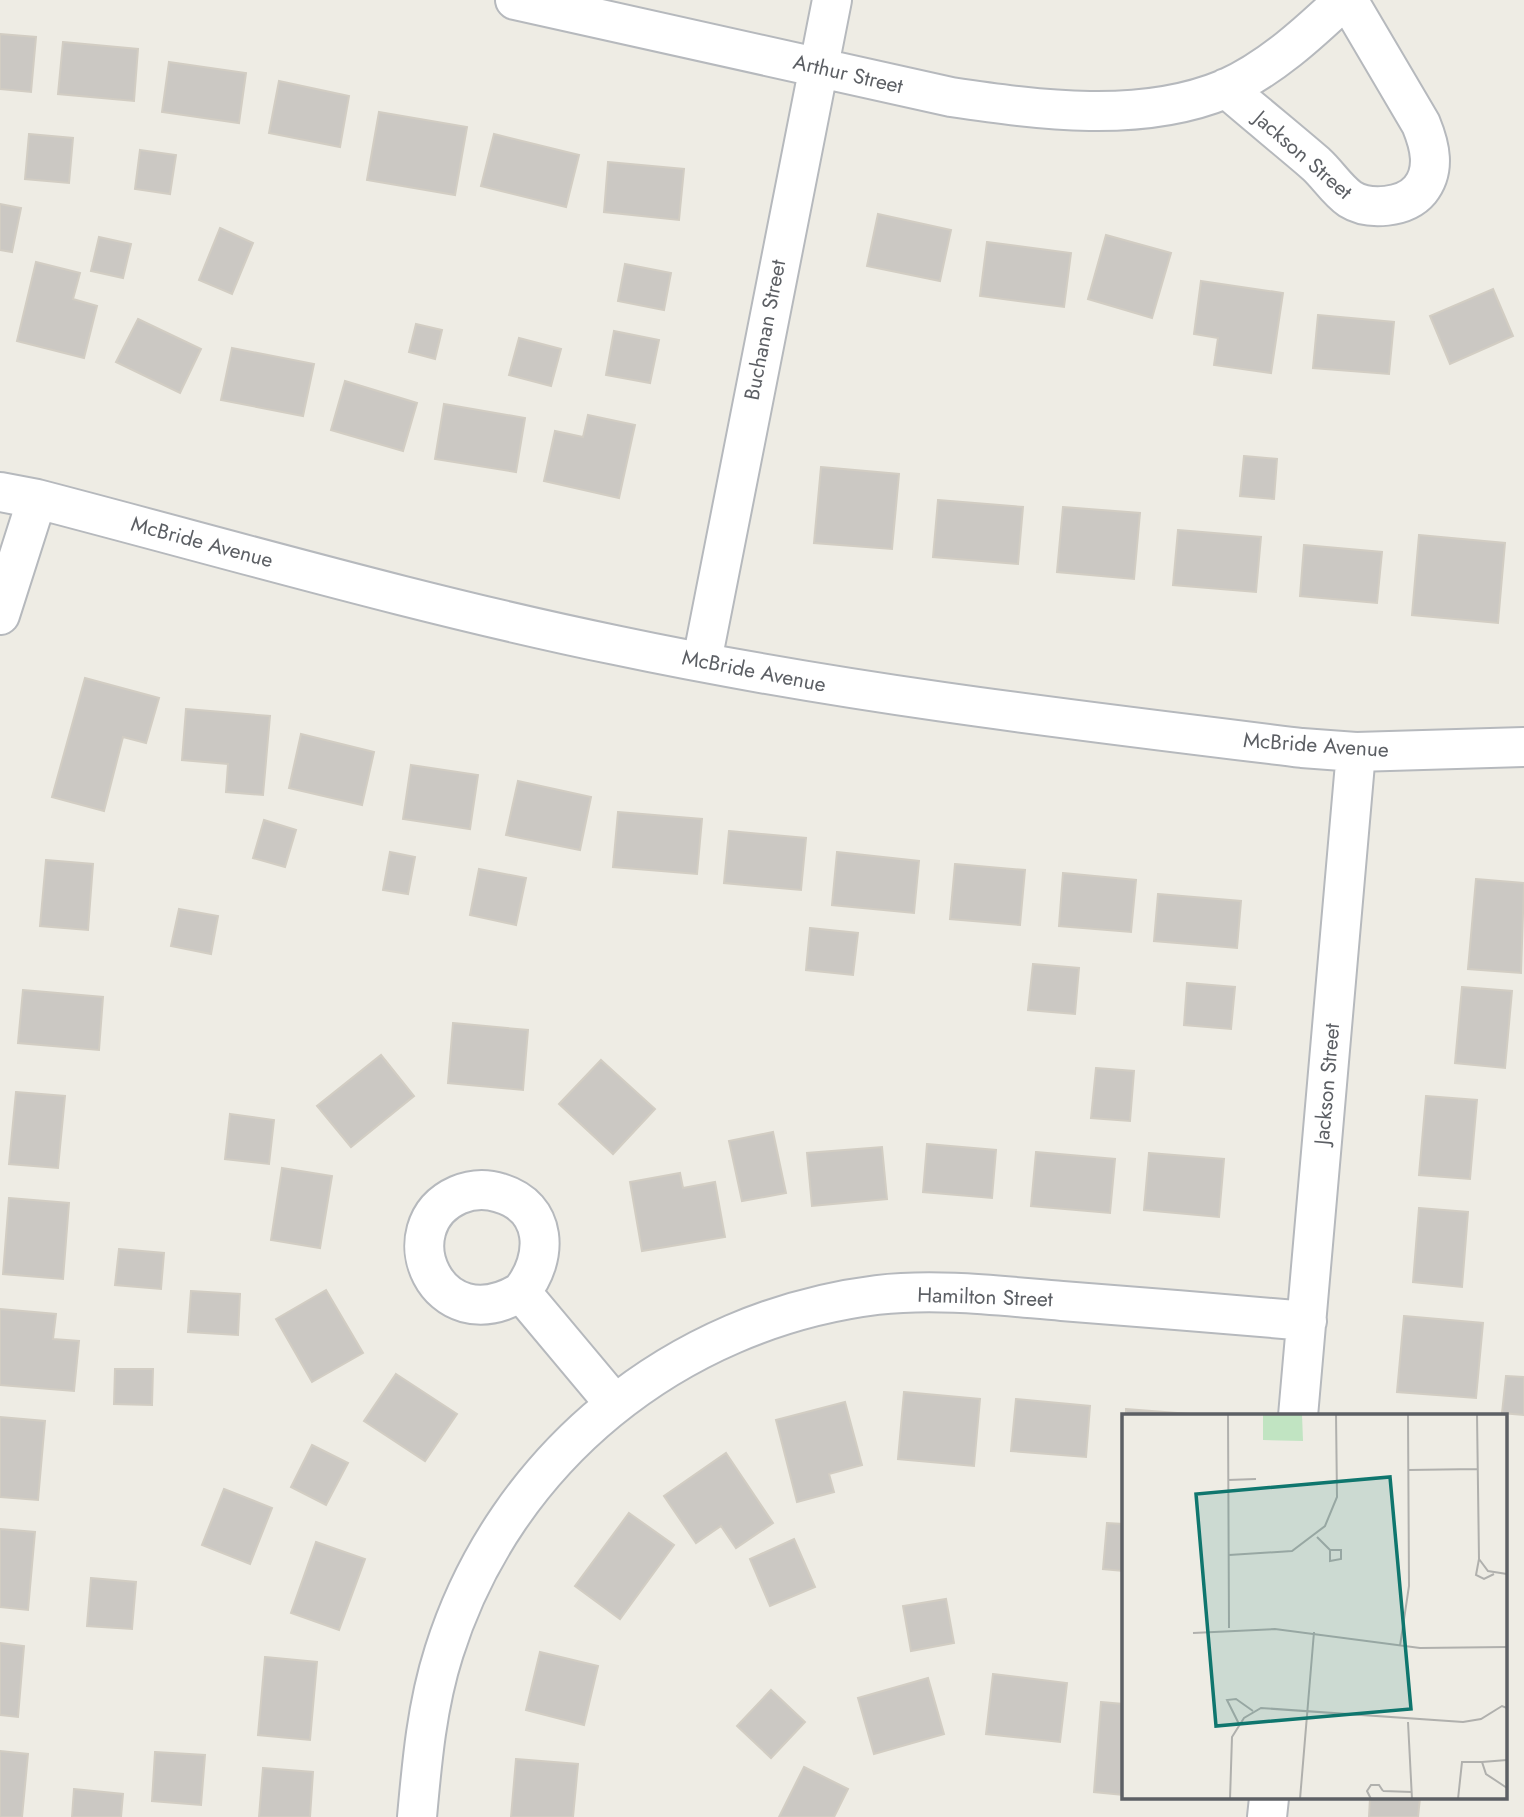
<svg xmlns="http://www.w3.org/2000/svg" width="1524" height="1817" viewBox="0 0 1524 1817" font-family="Jost,sans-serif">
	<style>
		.building { fill: #cbc8c3; stroke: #d2cdc3; stroke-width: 2 }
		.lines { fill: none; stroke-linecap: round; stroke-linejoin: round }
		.minor-casing { stroke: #b6b9bd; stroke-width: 42 }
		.minor { stroke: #fff; stroke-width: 38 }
		.labels { text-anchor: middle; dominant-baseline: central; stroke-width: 6; stroke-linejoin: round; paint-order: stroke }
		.street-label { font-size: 21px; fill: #5c5f64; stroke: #fff }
		.inset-road { fill: none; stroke: #b0b0ad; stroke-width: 2 }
		.view { fill: #0f766e; fill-opacity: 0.15; stroke: #0f766e; stroke-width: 3.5 }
		.inset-edge { fill: none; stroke: #5c5f64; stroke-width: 3.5 }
	</style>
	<rect width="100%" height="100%" fill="#eeece4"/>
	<!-- building -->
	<path class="building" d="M 0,34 L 36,37 L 31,92 L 0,89 Z
		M 63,42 L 138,49 L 134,101 L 58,94 Z
		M 169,62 L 246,73 L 239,123 L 162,112 Z
		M 279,81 L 349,96 L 340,147 L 269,133 Z
		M 379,112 L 467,127 L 455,195 L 367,180 Z
		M 29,134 L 73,138 L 69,183 L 25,179 Z
		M 494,134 L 579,155 L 566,207 L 481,186 Z
		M 140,150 L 176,155 L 170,194 L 135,189 Z
		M 608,162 L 684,169 L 679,220 L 604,212 Z
		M 0,204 L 21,208 L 12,252 L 0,250 Z
		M 878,214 L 951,230 L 940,281 L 867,266 Z
		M 220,228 L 253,243 L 232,294 L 199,280 Z
		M 1106,235 L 1171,253 L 1152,318 L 1088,299 Z
		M 99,237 L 131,244 L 123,278 L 91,271 Z
		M 987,242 L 1071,253 L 1064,307 L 980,296 Z
		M 36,262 L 80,273 L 73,299 L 97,306 L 84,358 L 17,341 Z
		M 625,264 L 671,273 L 664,310 L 618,301 Z
		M 1201,281 L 1283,293 L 1271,373 L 1214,365 L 1218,338 L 1194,334 Z
		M 1493,289 L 1513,336 L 1450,364 L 1430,316 Z
		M 1318,315 L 1394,322 L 1389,374 L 1313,368 Z
		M 138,319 L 201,349 L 180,393 L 116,362 Z
		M 416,324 L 442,330 L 435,359 L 409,352 Z
		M 614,331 L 659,340 L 650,383 L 606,375 Z
		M 519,338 L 561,349 L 551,386 L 509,375 Z
		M 232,348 L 314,364 L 303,416 L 221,400 Z
		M 345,381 L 417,403 L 403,451 L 331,430 Z
		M 444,404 L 525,418 L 516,472 L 435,459 Z
		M 588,415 L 635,425 L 619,498 L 544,481 L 555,431 L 583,437 Z
		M 1244,456 L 1277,459 L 1274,499 L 1240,496 Z
		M 821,467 L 899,474 L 892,549 L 814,543 Z
		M 938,500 L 1023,507 L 1018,564 L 933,557 Z
		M 1063,507 L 1140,513 L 1134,579 L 1057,572 Z
		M 1178,530 L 1261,537 L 1256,592 L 1173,585 Z
		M 1419,535 L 1505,543 L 1498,623 L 1412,615 Z
		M 1304,545 L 1382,552 L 1377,603 L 1300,596 Z
		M 85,678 L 159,698 L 146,743 L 123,737 L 104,811 L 52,797 Z
		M 186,709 L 270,716 L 263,795 L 226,792 L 228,764 L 182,760 Z
		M 301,734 L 374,752 L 362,805 L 289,788 Z
		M 411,765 L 478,775 L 470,829 L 403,819 Z
		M 518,781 L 591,797 L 580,850 L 506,835 Z
		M 618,812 L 702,819 L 697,874 L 613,867 Z
		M 264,820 L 296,830 L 285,867 L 253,858 Z
		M 729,831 L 806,838 L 801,890 L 724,883 Z
		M 390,852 L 415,857 L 408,894 L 383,890 Z
		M 837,852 L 919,861 L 914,913 L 832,905 Z
		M 46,860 L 93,864 L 88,930 L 40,926 Z
		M 955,864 L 1025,870 L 1020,925 L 950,919 Z
		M 479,869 L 526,878 L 516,925 L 470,915 Z
		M 1063,873 L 1136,880 L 1131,932 L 1059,926 Z
		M 1476,879 L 1524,883 L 1521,973 L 1468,969 Z
		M 1158,894 L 1241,901 L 1237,948 L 1154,941 Z
		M 179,909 L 218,916 L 211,954 L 171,946 Z
		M 810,928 L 858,933 L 853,975 L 806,970 Z
		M 1033,964 L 1079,968 L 1075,1014 L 1028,1010 Z
		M 1187,983 L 1235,987 L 1231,1029 L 1184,1025 Z
		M 1462,987 L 1512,991 L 1505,1068 L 1455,1063 Z
		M 23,990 L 103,997 L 99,1050 L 18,1043 Z
		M 453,1023 L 528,1030 L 523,1090 L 448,1083 Z
		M 381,1055 L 414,1096 L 351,1147 L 317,1106 Z
		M 601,1060 L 655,1109 L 613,1154 L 559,1104 Z
		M 1096,1068 L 1134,1071 L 1130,1121 L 1091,1118 Z
		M 16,1092 L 65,1096 L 58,1168 L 9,1164 Z
		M 1426,1096 L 1477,1100 L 1470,1179 L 1419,1175 Z
		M 230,1114 L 274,1120 L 269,1164 L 225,1159 Z
		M 773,1132 L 786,1193 L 742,1201 L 729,1141 Z
		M 927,1144 L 996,1150 L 992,1198 L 923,1192 Z
		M 882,1147 L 887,1199 L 812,1206 L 807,1153 Z
		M 1036,1152 L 1115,1159 L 1110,1213 L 1031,1206 Z
		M 1149,1153 L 1224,1159 L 1219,1217 L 1144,1210 Z
		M 282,1168 L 332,1176 L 320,1248 L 271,1240 Z
		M 680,1173 L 683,1188 L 715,1182 L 725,1237 L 642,1251 L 630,1182 Z
		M 9,1198 L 69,1203 L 63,1279 L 3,1274 Z
		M 1419,1208 L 1468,1212 L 1462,1287 L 1413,1282 Z
		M 119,1249 L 164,1253 L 161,1289 L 115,1285 Z
		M 326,1290 L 363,1353 L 312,1382 L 276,1319 Z
		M 191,1291 L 240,1294 L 238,1335 L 188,1332 Z
		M 0,1309 L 56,1314 L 53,1339 L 79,1341 L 74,1391 L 0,1385 Z
		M 1404,1316 L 1483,1323 L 1476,1398 L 1397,1392 Z
		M 115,1369 L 153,1369 L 152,1405 L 114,1404 Z
		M 396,1374 L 457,1414 L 425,1461 L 364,1421 Z
		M 1506,1376 L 1524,1377 L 1524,1415 L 1502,1413 Z
		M 904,1392 L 980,1399 L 974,1466 L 898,1459 Z
		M 1016,1399 L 1090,1406 L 1086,1457 L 1011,1451 Z
		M 845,1402 L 862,1465 L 829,1474 L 834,1492 L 797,1502 L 776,1420 Z
		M 1126,1409 L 1202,1415 L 1202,1416 L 1126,1416 Z
		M 0,1417 L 45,1421 L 38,1500 L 0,1497 Z
		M 312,1445 L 348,1463 L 326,1505 L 291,1487 Z
		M 726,1453 L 773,1523 L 736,1548 L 721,1526 L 696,1543 L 664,1496 Z
		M 224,1489 L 272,1508 L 250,1564 L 202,1545 Z
		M 629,1513 L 674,1545 L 620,1619 L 575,1586 Z
		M 1107,1523 L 1123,1524 L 1123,1571 L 1103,1569 Z
		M 0,1529 L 35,1532 L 28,1610 L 0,1607 Z
		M 794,1539 L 815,1587 L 770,1606 L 750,1559 Z
		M 316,1542 L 365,1559 L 339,1630 L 291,1613 Z
		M 91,1578 L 136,1582 L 132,1629 L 87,1626 Z
		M 946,1599 L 954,1643 L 911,1651 L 903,1606 Z
		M 0,1643 L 24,1646 L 18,1717 L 0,1715 Z
		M 540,1652 L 598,1666 L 584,1725 L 526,1710 Z
		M 265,1657 L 317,1662 L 310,1740 L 258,1735 Z
		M 993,1674 L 1067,1683 L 1060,1742 L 986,1734 Z
		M 928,1678 L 944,1734 L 874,1754 L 858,1698 Z
		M 771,1690 L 805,1722 L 771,1758 L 737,1726 Z
		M 1101,1702 L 1123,1704 L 1123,1795 L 1094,1792 Z
		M 0,1751 L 28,1754 L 22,1817 L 0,1817 Z
		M 155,1752 L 205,1755 L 201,1805 L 152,1801 Z
		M 516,1759 L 578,1764 L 573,1817 L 511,1817 Z
		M 804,1767 L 848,1789 L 834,1817 L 779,1817 Z
		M 263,1768 L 313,1772 L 310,1817 L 259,1817 Z
		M 74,1789 L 123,1794 L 121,1817 L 72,1817 Z
		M 1370,1798 L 1420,1798 L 1418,1817 L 1369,1817 Z"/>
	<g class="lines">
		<defs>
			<path id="minor" d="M 515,0 L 951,97 C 1039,110 1141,124 1225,89 C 1270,69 1309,33 1344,0
				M 1226,88 C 1256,114 1287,139 1316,164 C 1328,175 1337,190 1350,199 C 1369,211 1405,208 1420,190 C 1436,170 1430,146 1421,124 L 1348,0
				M 0,492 L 37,499 C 229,549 421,605 615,645 C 842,693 1072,720 1302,748 L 1356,752 L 1524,747
				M 0,615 L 37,499
				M 702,661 L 832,0
				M 521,1292 C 436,1343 388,1226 458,1195 C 472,1189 485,1188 500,1193 C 548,1207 549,1258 521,1292 L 614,1403
				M 1298,1416 L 1356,752
				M 417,1817 C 422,1761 427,1705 444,1652 C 505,1458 676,1320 877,1295 C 938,1288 1001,1296 1062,1301 C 1144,1307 1225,1314 1307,1321
				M 1267,1817 L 1269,1798"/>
		</defs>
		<!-- minor casing -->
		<use href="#minor" class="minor-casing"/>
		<!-- minor -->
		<use href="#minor" class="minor"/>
	</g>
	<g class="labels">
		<!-- street labels -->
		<g class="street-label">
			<text transform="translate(848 74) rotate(13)">Arthur Street</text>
			<text transform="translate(1303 155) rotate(41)">Jackson Street</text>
			<text transform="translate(765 330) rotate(-79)">Buchanan Street</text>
			<text transform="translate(202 542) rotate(15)">McBride Avenue</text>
			<text transform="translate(754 671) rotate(11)">McBride Avenue</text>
			<text transform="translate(1316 745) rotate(4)">McBride Avenue</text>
			<text transform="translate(1327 1084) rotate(-85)">Jackson Street</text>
			<text transform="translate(985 1297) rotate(2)">Hamilton Street</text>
		</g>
	</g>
	<!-- overview -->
	<g transform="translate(1122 1414)">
		<rect width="385" height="385" fill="#eeece4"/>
		<path d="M 141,0 L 180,0 L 181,27 L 141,26 Z" fill="#c1e4c2"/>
		<path class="inset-road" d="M 106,0 L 107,214M 355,0 L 357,145 L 366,157 L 385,160M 286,56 L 356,55M 106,66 L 134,65M 195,123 L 208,136 L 208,147 L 219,145 L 219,136 L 208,136M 107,141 L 170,137 L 203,112 L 215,83 L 214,0M 357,145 L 354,161 L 362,165 L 372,160M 71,219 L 153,215 L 298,234 L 385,233M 278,232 L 287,172 L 286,0M 286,308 L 290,385M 117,310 L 105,286 L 114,285 L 131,297M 360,348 L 385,346M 261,377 L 290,378M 108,385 L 110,323 L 122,304 L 139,294 L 341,308 L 359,305 L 380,292 L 385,294M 178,385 L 192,218M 249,385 L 245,377 L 249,371 L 257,371 L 261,377M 336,385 L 340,348 L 360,348 L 364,360 L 385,374"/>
		<path class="view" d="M 268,63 L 289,295 L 94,312 L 74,80 Z"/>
		<rect width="385" height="385" class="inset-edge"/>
	</g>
</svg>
